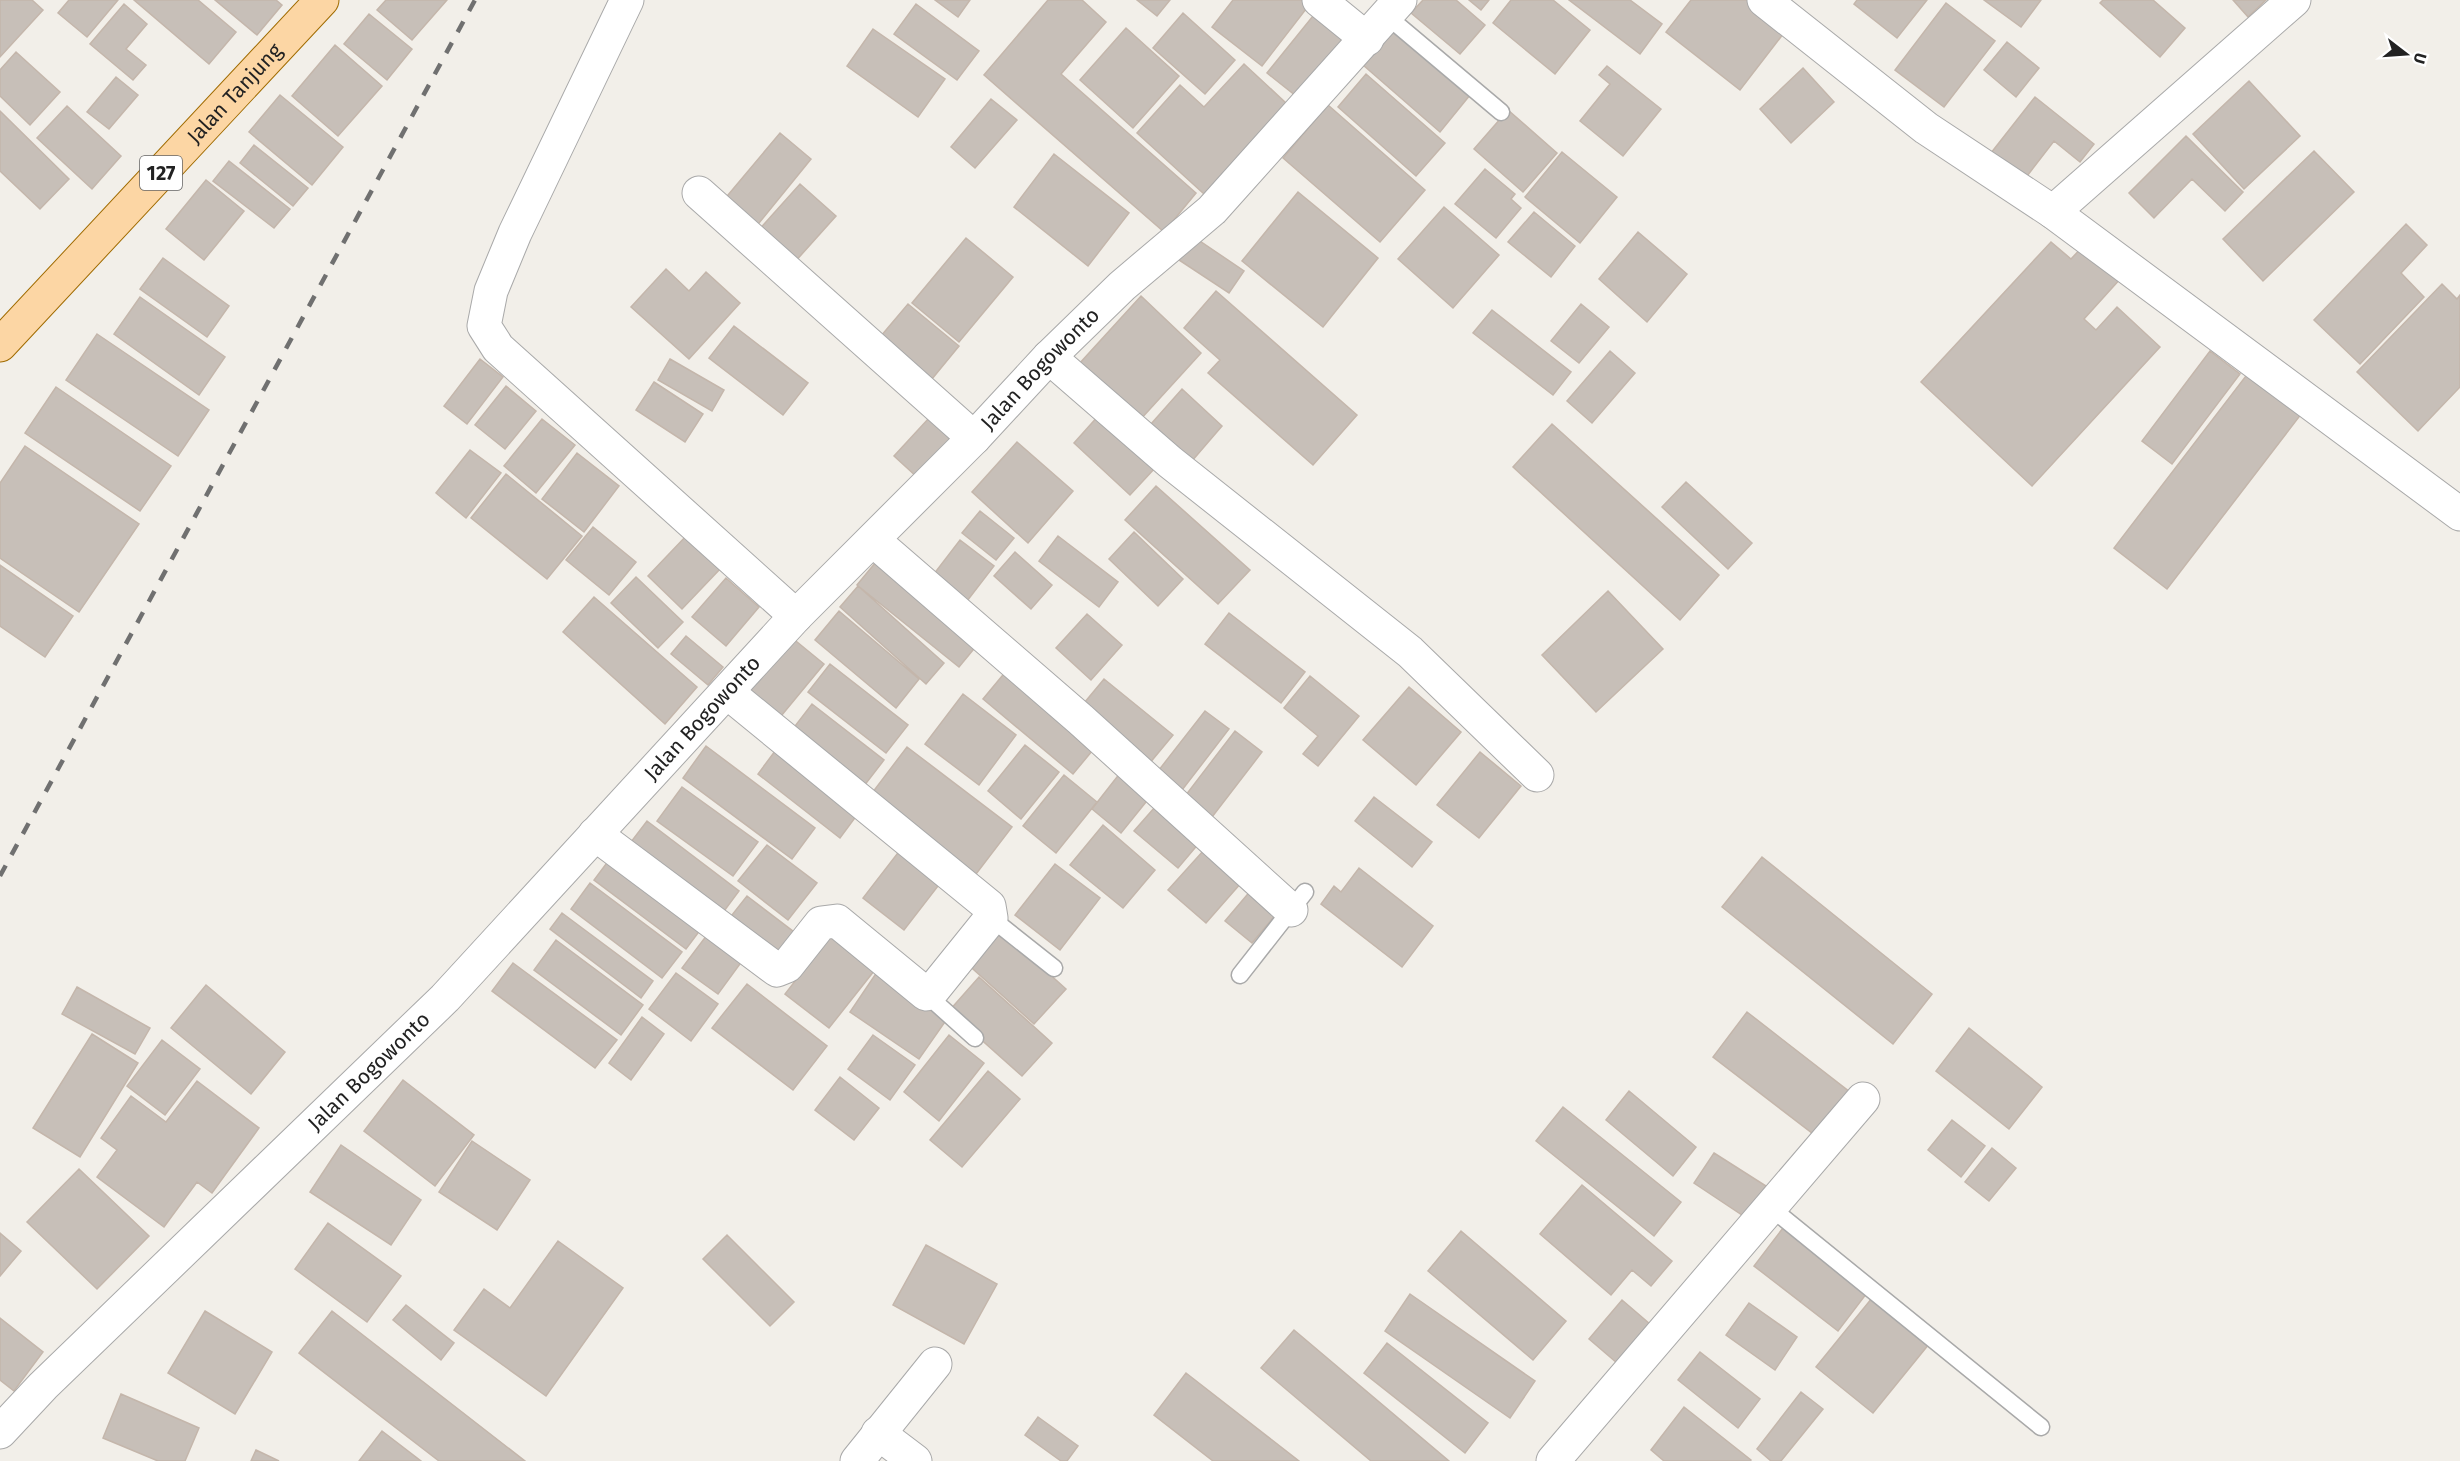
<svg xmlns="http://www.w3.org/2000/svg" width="2460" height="1461" viewBox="0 0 2460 1461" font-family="'Fira Sans',sans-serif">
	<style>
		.building { fill: #c7bfb8; stroke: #c4b6ab; stroke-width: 1.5 }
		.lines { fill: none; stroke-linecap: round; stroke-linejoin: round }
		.service-casing { stroke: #a9a9a9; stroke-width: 19 }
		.minor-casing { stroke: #a9a9a9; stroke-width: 35 }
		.primary-casing { stroke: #a06b00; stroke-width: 35 }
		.service { stroke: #fff; stroke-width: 16 }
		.minor { stroke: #fff; stroke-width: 33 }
		.primary { stroke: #fcd6a4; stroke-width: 33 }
		.rail { stroke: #707070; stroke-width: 4.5; stroke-dasharray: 12 12; stroke-linecap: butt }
		.labels { text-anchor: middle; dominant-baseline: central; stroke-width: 5; stroke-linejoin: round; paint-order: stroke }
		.shield { fill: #fff; stroke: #646464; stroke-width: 1.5 }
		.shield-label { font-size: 20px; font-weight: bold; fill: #222 }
		.street-label { font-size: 21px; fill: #222; stroke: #fff }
	</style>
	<rect width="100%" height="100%" fill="#f2efe9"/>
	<!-- building -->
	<path class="building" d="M 0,0 L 32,0 L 43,10 L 0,57 Z
		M 69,0 L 118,0 L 87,37 L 58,13 Z
		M 134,0 L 198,0 L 236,32 L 209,64 Z
		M 215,0 L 276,0 L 282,5 L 257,35 Z
		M 386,0 L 447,0 L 412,40 L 377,10 Z
		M 935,0 L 970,0 L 958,17 Z
		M 1048,0 L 1082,0 L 1106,22 L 1061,74 L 1196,193 L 1164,232 L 984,75 Z
		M 1137,0 L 1170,0 L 1157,16 Z
		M 1233,0 L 1313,0 L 1262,66 L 1212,27 Z
		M 1423,0 L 1456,0 L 1485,25 L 1460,54 L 1411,13 Z
		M 1469,0 L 1489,0 L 1481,10 Z
		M 1511,0 L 1553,0 L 1590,30 L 1555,74 L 1493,23 Z
		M 1569,0 L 1630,0 L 1662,24 L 1640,54 Z
		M 1691,0 L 1749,0 L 1787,29 L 1740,90 L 1666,32 Z
		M 1857,0 L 1927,0 L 1897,38 L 1854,4 Z
		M 1984,0 L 2041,0 L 2021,27 Z
		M 2103,0 L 2153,0 L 2185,28 L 2160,57 L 2100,3 Z
		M 2233,0 L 2266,0 L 2248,17 Z
		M 1946,3 L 1995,41 L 1944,107 L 1895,70 Z
		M 124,4 L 147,24 L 126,49 L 146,65 L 133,80 L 90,44 Z
		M 916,4 L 979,51 L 957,80 L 894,34 Z
		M 1317,11 L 1346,36 L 1296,96 L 1267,73 Z
		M 1183,13 L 1235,60 L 1205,94 L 1153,48 Z
		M 369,14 L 412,49 L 387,80 L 344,44 Z
		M 1126,28 L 1179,76 L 1133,128 L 1080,80 Z
		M 873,29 L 945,79 L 918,117 L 847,66 Z
		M 1394,29 L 1470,95 L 1440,132 L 1363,65 Z
		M 2007,42 L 2039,68 L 2016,97 L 1984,70 Z
		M 335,45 L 382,86 L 338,136 L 292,96 Z
		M 16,52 L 60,92 L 30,125 L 0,96 L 0,70 Z
		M 1244,64 L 1286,103 L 1204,194 L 1137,133 L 1180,85 L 1204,107 Z
		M 1607,66 L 1661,109 L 1623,156 L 1580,121 L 1610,84 L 1599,75 Z
		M 1803,68 L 1834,102 L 1791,143 L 1760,109 Z
		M 1366,74 L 1445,143 L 1416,176 L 1338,107 Z
		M 116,77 L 138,95 L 109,129 L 87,112 Z
		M 2249,81 L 2300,136 L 2244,189 L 2193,134 Z
		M 280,95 L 343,147 L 312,185 L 249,132 Z
		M 2035,97 L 2094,144 L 2080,162 L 2054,141 L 2024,180 L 1991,153 Z
		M 991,99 L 1017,120 L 975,168 L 951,147 Z
		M 1328,105 L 1425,190 L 1380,242 L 1283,158 Z
		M 67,106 L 121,156 L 92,189 L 37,138 Z
		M 1508,110 L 1557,153 L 1523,192 L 1474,149 Z
		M 0,111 L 69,179 L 40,209 L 0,171 Z
		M 780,133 L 811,159 L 755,228 L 723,201 Z
		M 2186,136 L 2243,192 L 2225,211 L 2192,179 L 2154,218 L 2129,193 Z
		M 254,145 L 308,188 L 293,206 L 240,163 Z
		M 2314,151 L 2354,192 L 2263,281 L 2223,239 Z
		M 1562,152 L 1617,197 L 1580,243 L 1525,197 Z
		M 1054,154 L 1129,213 L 1088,266 L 1014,207 Z
		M 229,161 L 290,209 L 274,228 L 213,181 Z
		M 1485,169 L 1515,194 L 1511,199 L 1521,208 L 1496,238 L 1455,204 Z
		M 206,180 L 244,211 L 204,260 L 166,229 Z
		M 800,184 L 836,216 L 793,264 L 757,232 Z
		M 1298,192 L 1378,258 L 1323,327 L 1242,261 Z
		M 1444,207 L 1499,255 L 1453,308 L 1398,259 Z
		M 1534,212 L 1575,246 L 1551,277 L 1508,242 Z
		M 2406,224 L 2427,245 L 2401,273 L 2424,297 L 2360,364 L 2314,320 Z
		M 1638,232 L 1687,274 L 1647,322 L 1599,279 Z
		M 1194,237 L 1244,271 L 1229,293 L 1179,260 Z
		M 966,238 L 1013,277 L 959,342 L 912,303 Z
		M 2051,242 L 2071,259 L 2085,244 L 2121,278 L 2084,319 L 2096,330 L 2117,307 L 2160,347 L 2032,486 L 1921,382 Z
		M 163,258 L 229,306 L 207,337 L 140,289 Z
		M 666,269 L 689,291 L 706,272 L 740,303 L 689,359 L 631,307 Z
		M 2442,284 L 2457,299 L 2460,295 L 2460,387 L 2418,431 L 2357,372 Z
		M 1216,291 L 1357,415 L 1313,465 L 1208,373 L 1220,360 L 1184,328 Z
		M 1141,296 L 1201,353 L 1140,420 L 1079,364 Z
		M 140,297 L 225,357 L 199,395 L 114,334 Z
		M 908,304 L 959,346 L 932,379 L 881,336 Z
		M 1581,304 L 1609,327 L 1579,363 L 1551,341 Z
		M 1492,310 L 1571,372 L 1553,395 L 1473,333 Z
		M 734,326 L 808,383 L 783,415 L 709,358 Z
		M 97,334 L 209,410 L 178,456 L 66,380 Z
		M 1610,351 L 1635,373 L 1592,423 L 1567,401 Z
		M 2210,351 L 2240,374 L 2172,464 L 2142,441 Z
		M 480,359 L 503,377 L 467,424 L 444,406 Z
		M 670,359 L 724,390 L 712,411 L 658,380 Z
		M 2249,372 L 2302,413 L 2167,589 L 2114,548 Z
		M 654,382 L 703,414 L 685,442 L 636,410 Z
		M 506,386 L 536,411 L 505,449 L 475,425 Z
		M 56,387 L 171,466 L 140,511 L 25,433 Z
		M 1182,389 L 1222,426 L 1192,461 L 1151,424 Z
		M 1099,415 L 1155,468 L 1130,495 L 1074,443 Z
		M 929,418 L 952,440 L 918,478 L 894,456 Z
		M 542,419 L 575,445 L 536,493 L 504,466 Z
		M 1552,424 L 1719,575 L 1680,620 L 1513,467 Z
		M 1017,442 L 1073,491 L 1028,543 L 972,492 Z
		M 25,446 L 139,524 L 79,612 L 0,558 L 0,483 Z
		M 470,450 L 501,473 L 466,518 L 436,493 Z
		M 577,453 L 619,486 L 584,532 L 542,499 Z
		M 506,474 L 582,536 L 547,579 L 471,518 Z
		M 1686,482 L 1752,543 L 1728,569 L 1662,507 Z
		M 1156,486 L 1250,570 L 1218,604 L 1125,520 Z
		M 980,511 L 1014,538 L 996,560 L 962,533 Z
		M 593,527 L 636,562 L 609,595 L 566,560 Z
		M 1134,532 L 1183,579 L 1158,606 L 1109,559 Z
		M 687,535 L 721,568 L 682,609 L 648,576 Z
		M 1058,536 L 1118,582 L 1099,607 L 1039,561 Z
		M 960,540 L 994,566 L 964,605 L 930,579 Z
		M 1015,552 L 1052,585 L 1031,609 L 994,576 Z
		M 880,557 L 982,639 L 959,667 L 857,585 Z
		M 0,565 L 73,616 L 45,657 L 0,626 Z
		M 636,577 L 683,622 L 658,648 L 611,603 Z
		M 726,578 L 759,607 L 726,646 L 692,617 Z
		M 858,586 L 944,663 L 926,684 L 840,607 Z
		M 1608,591 L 1663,649 L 1596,712 L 1542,655 Z
		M 594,597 L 697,687 L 665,724 L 563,632 Z
		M 839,611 L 919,679 L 896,708 L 815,640 Z
		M 1229,613 L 1305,672 L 1281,703 L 1205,644 Z
		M 1087,614 L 1122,645 L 1091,680 L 1056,648 Z
		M 686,636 L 723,667 L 708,685 L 671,654 Z
		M 791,637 L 824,664 L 777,721 L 744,693 Z
		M 830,664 L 908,725 L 886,753 L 808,692 Z
		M 1007,670 L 1097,745 L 1073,774 L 983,699 Z
		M 1310,676 L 1359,716 L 1318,766 L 1303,754 L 1318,736 L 1284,708 Z
		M 1104,679 L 1173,735 L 1149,764 L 1080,708 Z
		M 1409,687 L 1461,732 L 1416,785 L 1363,740 Z
		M 963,694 L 1016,735 L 979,785 L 925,744 Z
		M 812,704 L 884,760 L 857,795 L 785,739 Z
		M 1205,711 L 1229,729 L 1179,794 L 1155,775 Z
		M 1235,731 L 1262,752 L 1209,821 L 1182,800 Z
		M 781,743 L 863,807 L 840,838 L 758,774 Z
		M 1025,745 L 1059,772 L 1021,819 L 988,791 Z
		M 706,746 L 815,828 L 792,859 L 683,778 Z
		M 907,747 L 1012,827 L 973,878 L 869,797 Z
		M 1480,752 L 1521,786 L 1479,838 L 1437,805 Z
		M 1124,768 L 1154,792 L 1121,833 L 1092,809 Z
		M 1064,775 L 1097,802 L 1056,853 L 1023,826 Z
		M 682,787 L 758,842 L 733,876 L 657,821 Z
		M 1374,797 L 1432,842 L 1412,867 L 1355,821 Z
		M 1162,799 L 1205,836 L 1178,868 L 1134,831 Z
		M 647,821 L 739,891 L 716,922 L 624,851 Z
		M 1103,825 L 1155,870 L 1123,908 L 1070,865 Z
		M 767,845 L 817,883 L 788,920 L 738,881 Z
		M 904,845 L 945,877 L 904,930 L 863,898 Z
		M 1204,850 L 1241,883 L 1206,923 L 1168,890 Z
		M 615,852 L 707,921 L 686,949 L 594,880 Z
		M 1762,857 L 1932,994 L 1893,1044 L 1722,907 Z
		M 1055,864 L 1100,898 L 1060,950 L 1015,915 Z
		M 1359,868 L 1433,926 L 1402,967 L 1321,904 L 1334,886 L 1341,892 Z
		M 590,883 L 682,952 L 662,978 L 571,909 Z
		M 1252,889 L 1278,912 L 1252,943 L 1225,921 Z
		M 747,896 L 798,935 L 776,964 L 724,925 Z
		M 562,913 L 653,981 L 641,998 L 550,929 Z
		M 996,926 L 1066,989 L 1034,1024 L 964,961 Z
		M 713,927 L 748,953 L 718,994 L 682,968 Z
		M 830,936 L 874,971 L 829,1028 L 785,994 Z
		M 556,940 L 643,1005 L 621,1035 L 534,970 Z
		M 513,963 L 617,1040 L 595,1068 L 492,991 Z
		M 877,972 L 947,1019 L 919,1059 L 850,1012 Z
		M 676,973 L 718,1004 L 691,1041 L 649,1009 Z
		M 979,977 L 1052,1043 L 1022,1076 L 949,1011 Z
		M 747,984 L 827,1046 L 793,1090 L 712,1028 Z
		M 206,985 L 285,1052 L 251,1094 L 171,1028 Z
		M 77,987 L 150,1028 L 135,1054 L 62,1014 Z
		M 1747,1012 L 1855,1096 L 1821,1140 L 1713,1057 Z
		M 642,1017 L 664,1034 L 631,1080 L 609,1063 Z
		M 1969,1028 L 2042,1087 L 2009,1129 L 1936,1071 Z
		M 92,1034 L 138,1063 L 80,1157 L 33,1128 Z
		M 873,1035 L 915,1065 L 890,1100 L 848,1069 Z
		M 949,1035 L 984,1063 L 939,1121 L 904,1092 Z
		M 162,1040 L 200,1069 L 165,1115 L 127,1086 Z
		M 988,1071 L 1020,1099 L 962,1167 L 930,1140 Z
		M 840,1077 L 879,1108 L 854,1140 L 815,1110 Z
		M 403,1080 L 474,1135 L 435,1186 L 364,1131 Z
		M 197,1081 L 259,1128 L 212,1193 L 197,1182 L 164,1227 L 97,1177 L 117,1150 L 101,1138 L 131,1096 L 166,1122 Z
		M 1629,1091 L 1696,1147 L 1673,1176 L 1606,1120 Z
		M 1563,1107 L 1681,1202 L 1654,1236 L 1536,1141 Z
		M 1952,1120 L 1985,1146 L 1961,1177 L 1928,1150 Z
		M 472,1141 L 530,1180 L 497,1230 L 439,1192 Z
		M 341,1145 L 421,1200 L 391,1245 L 310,1192 Z
		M 1992,1148 L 2016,1168 L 1989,1201 L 1965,1182 Z
		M 1714,1153 L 1766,1186 L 1745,1217 L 1694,1183 Z
		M 79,1169 L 149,1236 L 97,1289 L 27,1222 Z
		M 1582,1185 L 1672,1261 L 1651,1286 L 1632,1270 L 1611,1295 L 1540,1234 Z
		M 328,1223 L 401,1276 L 367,1322 L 295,1269 Z
		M 1783,1228 L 1867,1293 L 1838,1331 L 1754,1266 Z
		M 1461,1231 L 1566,1321 L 1533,1360 L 1428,1271 Z
		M 0,1233 L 21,1251 L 0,1276 Z
		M 727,1235 L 794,1302 L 770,1326 L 703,1259 Z
		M 558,1241 L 623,1288 L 546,1396 L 454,1330 L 484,1289 L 510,1308 Z
		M 926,1245 L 997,1284 L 964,1344 L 893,1305 Z
		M 1410,1294 L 1535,1381 L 1510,1418 L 1385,1331 Z
		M 1872,1298 L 1929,1344 L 1873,1413 L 1816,1367 Z
		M 1622,1300 L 1657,1330 L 1624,1369 L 1589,1339 Z
		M 1749,1303 L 1797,1337 L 1775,1370 L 1726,1335 Z
		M 406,1305 L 454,1343 L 441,1360 L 393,1320 Z
		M 205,1311 L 272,1352 L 235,1414 L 168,1373 Z
		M 332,1311 L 525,1461 L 439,1461 L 299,1353 Z
		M 0,1318 L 43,1352 L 14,1391 L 0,1380 Z
		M 1294,1330 L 1449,1461 L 1371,1461 L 1261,1368 Z
		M 1387,1343 L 1488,1423 L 1465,1453 L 1364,1373 Z
		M 1700,1352 L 1760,1399 L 1738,1428 L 1678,1380 Z
		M 1186,1373 L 1299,1461 L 1213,1461 L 1154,1415 Z
		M 1801,1392 L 1823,1409 L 1781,1461 L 1771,1461 L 1757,1449 Z
		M 121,1394 L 199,1428 L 185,1461 L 158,1461 L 103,1438 Z
		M 1684,1407 L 1751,1460 L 1750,1461 L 1664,1461 L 1651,1450 Z
		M 1038,1417 L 1078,1446 L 1067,1461 L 1061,1461 L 1025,1435 Z
		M 382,1431 L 421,1461 L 359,1461 Z
		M 256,1450 L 279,1461 L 251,1461 Z"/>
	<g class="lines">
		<defs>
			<path id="service" d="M 1387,16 L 1501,112
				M 991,918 L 1054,968
				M 1240,975 L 1305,892
				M 926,994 L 975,1038
				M 1770,1207 L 2041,1427"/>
			<g id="minor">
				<path d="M 627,0 L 515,233 L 491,291 L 484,326 L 498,348 L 796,616"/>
				<path d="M 1319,0 L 1367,39"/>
				<path d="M 1764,0 L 1926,128 L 2053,212 L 2460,514"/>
				<path d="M 699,193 L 974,438"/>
				<path d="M 2053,212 L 2294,0"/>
				<path d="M 1049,357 L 1170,462 L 1410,652 L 1537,775"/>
				<path d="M 873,540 L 1080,719 L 1291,910"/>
				<path d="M 595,834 L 777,970 L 787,966 L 821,923 L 837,921 L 926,994 L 933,990 L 991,918 L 989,906 L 727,692"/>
				<path id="s1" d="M 0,1432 L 43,1386 L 445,998 L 796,616 L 974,438 L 1049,357 L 1122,286 L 1212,210 L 1400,0"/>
				<path d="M 878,1433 L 915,1461"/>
				<path d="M 857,1461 L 935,1364"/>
				<path d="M 1553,1461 L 1863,1099"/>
			</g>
			<g id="primary">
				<path id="s2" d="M 0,345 L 322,0"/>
			</g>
		</defs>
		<!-- service casing -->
		<use href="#service" class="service-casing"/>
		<!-- minor casing -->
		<use href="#minor" class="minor-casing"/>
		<!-- primary casing -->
		<use href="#primary" class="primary-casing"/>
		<!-- service -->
		<use href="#service" class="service"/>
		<!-- minor -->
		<use href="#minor" class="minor"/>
		<!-- primary -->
		<use href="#primary" class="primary"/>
		<!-- rail -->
		<path class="rail" d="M 0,876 L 475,0"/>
	</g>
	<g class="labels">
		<!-- shield labels -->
		<rect class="shield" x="140" y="156" width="42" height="34" rx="4.5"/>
		<g class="shield-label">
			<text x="161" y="173">127</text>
		</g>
		<!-- street labels -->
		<g class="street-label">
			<text stroke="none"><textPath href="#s2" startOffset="344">Jalan Tanjung</textPath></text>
			<text stroke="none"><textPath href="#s1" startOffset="1488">Jalan Bogowonto</textPath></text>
			<text stroke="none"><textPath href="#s1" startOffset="1002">Jalan Bogowonto</textPath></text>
			<text stroke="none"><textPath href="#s1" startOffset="516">Jalan Bogowonto</textPath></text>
		</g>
	</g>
	<!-- north arrow -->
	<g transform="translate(2406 54) rotate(107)" stroke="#ffffff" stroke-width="4.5" paint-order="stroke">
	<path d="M0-4.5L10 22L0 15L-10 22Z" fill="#222222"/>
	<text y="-9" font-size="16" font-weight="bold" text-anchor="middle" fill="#222222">U</text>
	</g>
</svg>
